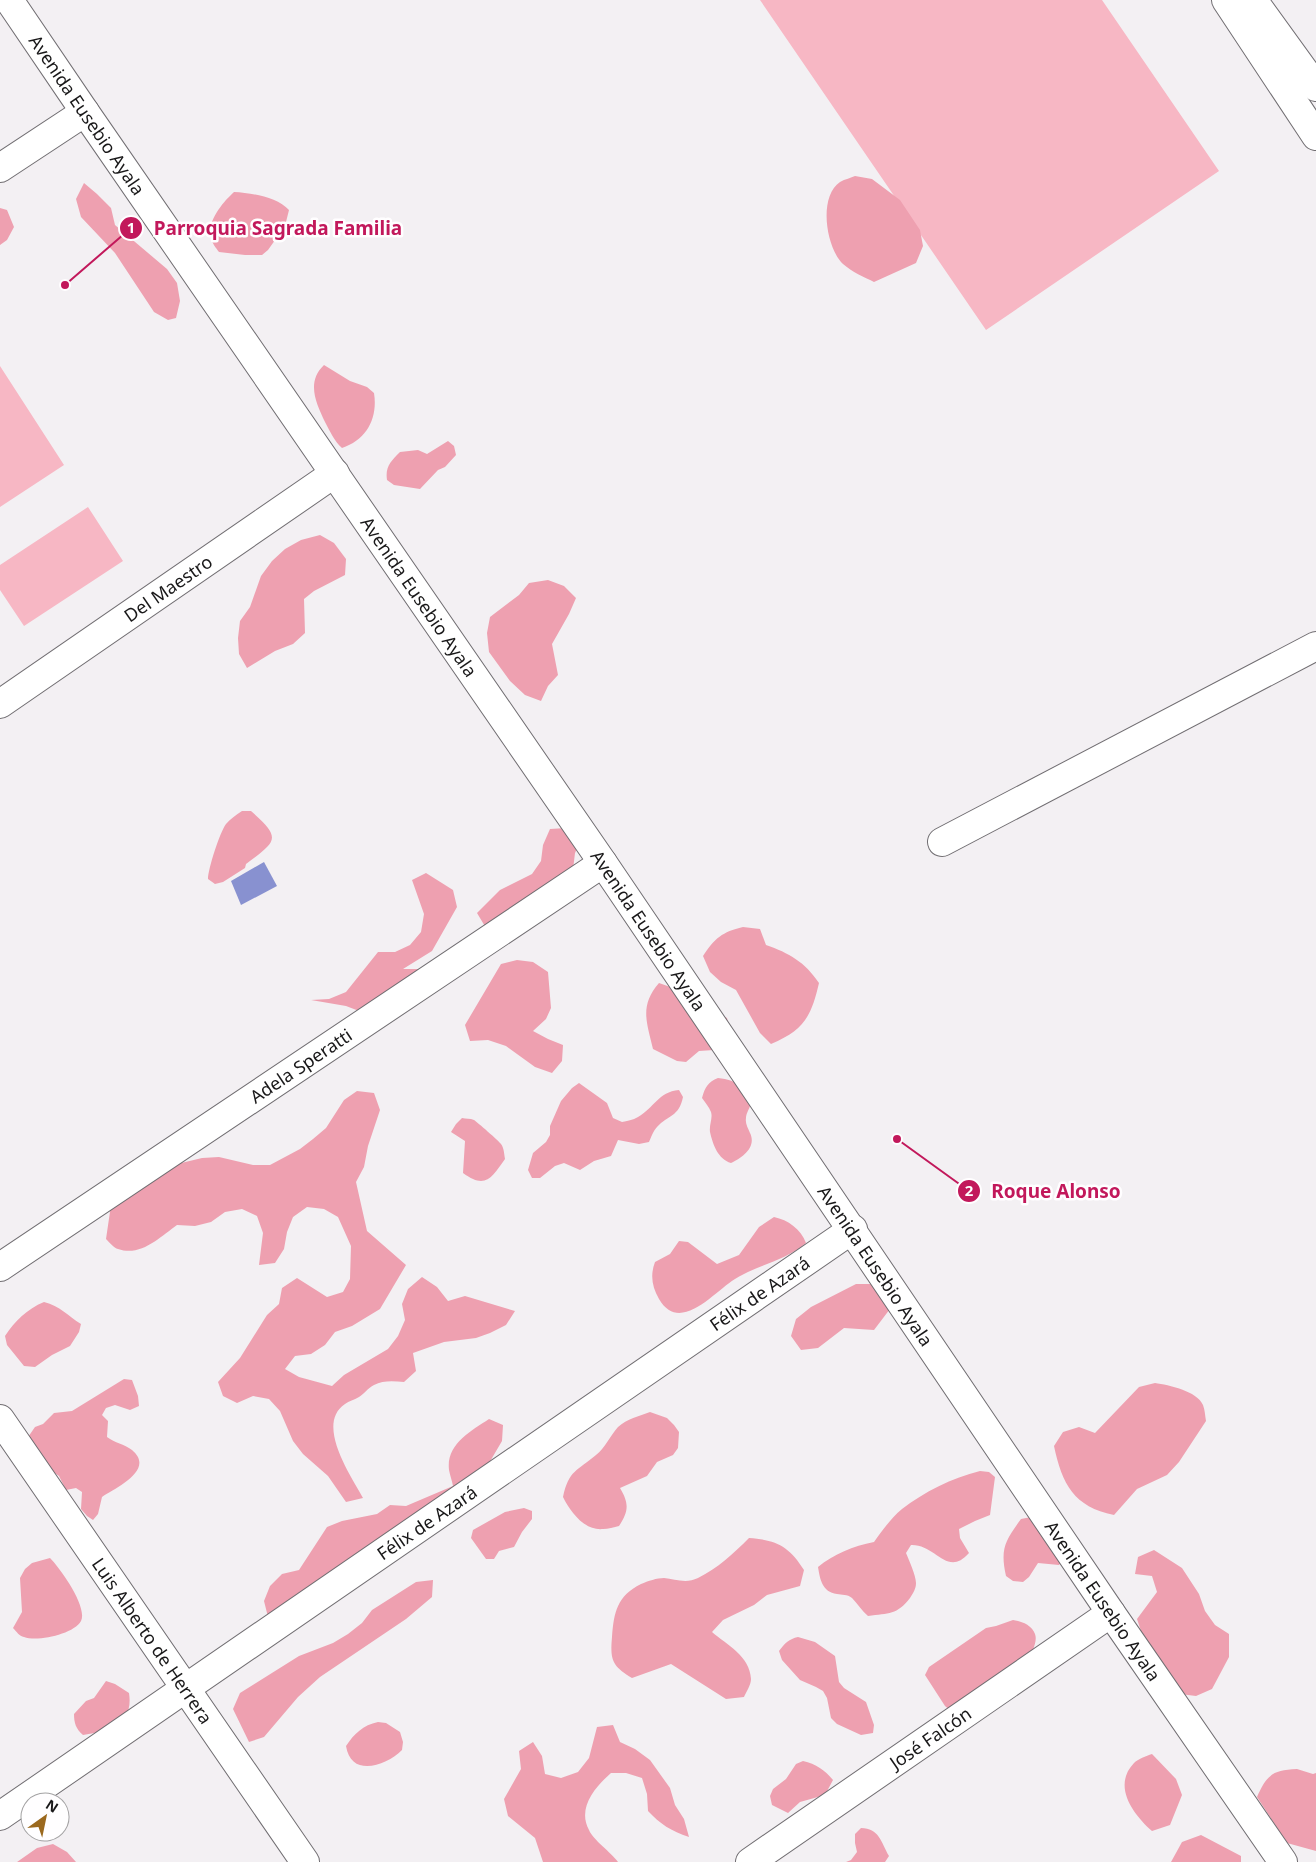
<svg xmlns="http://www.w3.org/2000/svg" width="1316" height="1862" viewBox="0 0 1316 1862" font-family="'Noto Sans',sans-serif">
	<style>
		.green { fill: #f7b7c4 }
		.forest { fill: #eea0b0 }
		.water { fill: #8891d0 }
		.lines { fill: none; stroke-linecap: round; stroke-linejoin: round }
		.minor-casing { stroke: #716e72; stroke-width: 30 }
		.tertiary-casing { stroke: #716e72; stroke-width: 30 }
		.minor { stroke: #fff; stroke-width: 28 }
		.tertiary { stroke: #fff; stroke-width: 28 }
		.labels { text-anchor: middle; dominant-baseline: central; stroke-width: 5; stroke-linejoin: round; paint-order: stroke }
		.street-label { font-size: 18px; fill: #191819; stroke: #fffeff }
		.leader { fill: none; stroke: #c2185b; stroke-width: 2 }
		.callout-dot { fill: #c2185b; stroke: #fffeff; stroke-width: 2 }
		.mark-label { font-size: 15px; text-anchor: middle; font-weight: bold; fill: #fff }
		.callout-label { font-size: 19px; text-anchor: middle; font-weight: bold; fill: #c2185b; stroke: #fffeff; stroke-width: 5; stroke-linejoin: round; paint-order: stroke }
	</style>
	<rect width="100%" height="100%" fill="#f3f0f3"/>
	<!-- green -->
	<path class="green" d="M 760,0 L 1102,0 L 1219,171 L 986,330 Z
		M 0,366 L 64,465 L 0,507 Z
		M 88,507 L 123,561 L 24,626 L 0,590 L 0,565 Z"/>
	<!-- forest -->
	<path class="forest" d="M 855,176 L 872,179 L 900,200 L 920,230 L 923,246 L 916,263 L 874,282 C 864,277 852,272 843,264 C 826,248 818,197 840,182 C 845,179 851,178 855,176 Z
		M 84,183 L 97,194 L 111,208 L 115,225 L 167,269 L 177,283 L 180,301 L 176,318 L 168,320 L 154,312 L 115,253 L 81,217 L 76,199 Z
		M 234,192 C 252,193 277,197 289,210 L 285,226 L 268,250 L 262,255 L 245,255 L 219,252 C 216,248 212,243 211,238 C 206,222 223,202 234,192 Z
		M 0,208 L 7,210 L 14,227 L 7,240 L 0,245 Z
		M 324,365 L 350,381 L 367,387 L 374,393 C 378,418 367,440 342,448 C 334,441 330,431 325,422 C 316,403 306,382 324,365 Z
		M 448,441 L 454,446 L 456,455 L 445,467 L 438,470 L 420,489 L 394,485 L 387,480 C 385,467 391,461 400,452 L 418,450 L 427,454 Z
		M 320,535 L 334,543 L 346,559 L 345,575 L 314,591 L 304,599 L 305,633 L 293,644 L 275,651 L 247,668 L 239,654 L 238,638 L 240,621 L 250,607 L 261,576 L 272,561 L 285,549 L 301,540 Z
		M 548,580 L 564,586 L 576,598 L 569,614 L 552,644 L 558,675 L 548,686 L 541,701 L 525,695 L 510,681 L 489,652 L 487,633 L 490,617 L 519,595 L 529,583 Z
		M 242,811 L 251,811 C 283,839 276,841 246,864 L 245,868 L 223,882 L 215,884 L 208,879 C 208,869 220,832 226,824 C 230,819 236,815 242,811 Z
		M 566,828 L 582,838 L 575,853 L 569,903 L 486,928 L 477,913 L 500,890 L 532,874 L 541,861 L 543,845 L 550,829 Z
		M 426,873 L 453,890 L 457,907 L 432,951 L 403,969 L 420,969 L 435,974 L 412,1008 L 398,1016 L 380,1019 L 346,1006 L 311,1000 L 329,999 L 346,992 L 378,952 L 395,952 L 410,945 L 421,932 L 424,914 L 412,880 Z
		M 743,927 L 760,929 L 766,945 C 789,953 805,962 819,983 C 811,1017 804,1030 771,1044 L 760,1033 L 736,990 L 721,982 L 710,972 L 703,956 C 715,938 722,932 743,927 Z
		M 517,960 L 533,962 L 548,972 L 551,1008 L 546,1019 L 533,1031 L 548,1039 L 563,1045 L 562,1061 L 552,1073 L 535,1067 L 506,1046 L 488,1040 L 470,1041 L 465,1025 L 501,964 Z
		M 659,983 L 676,989 L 727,1018 L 729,1027 L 714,1050 L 699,1051 L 686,1062 L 677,1061 L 653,1049 C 647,1023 639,1006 659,983 Z
		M 718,1078 C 738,1080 743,1087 751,1103 C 750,1108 746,1113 746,1118 C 745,1124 748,1128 750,1133 C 757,1147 742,1158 731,1163 C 718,1159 713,1145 710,1132 C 709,1125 713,1118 711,1112 C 709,1107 705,1102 702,1098 C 705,1087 708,1082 718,1078 Z
		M 579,1083 L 607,1103 L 613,1118 L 622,1122 C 627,1121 633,1120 638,1117 C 654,1108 658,1092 679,1090 L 683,1097 C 679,1117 668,1115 657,1127 C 653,1131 651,1138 649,1142 L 639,1144 L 618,1140 L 611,1156 L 594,1161 L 580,1170 L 564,1163 L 555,1166 L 540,1178 L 532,1178 L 528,1170 L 533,1153 L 546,1142 L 550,1135 L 550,1126 L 561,1101 L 572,1088 Z
		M 357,1091 L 374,1093 L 380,1110 L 368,1146 L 364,1167 L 356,1182 L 367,1231 L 406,1265 L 380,1309 L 352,1326 L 335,1332 L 325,1345 L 311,1354 L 295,1356 L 285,1369 L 299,1377 L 332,1386 L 344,1375 L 388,1349 L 398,1336 L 405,1320 L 402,1304 L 408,1289 L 422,1277 L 437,1287 L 448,1301 L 465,1296 L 515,1311 L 506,1325 L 490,1333 L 476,1338 L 444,1342 L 413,1353 L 416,1371 L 404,1382 C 394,1381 383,1380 374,1385 C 368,1388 364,1394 359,1397 C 354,1400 349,1401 345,1404 C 315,1424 351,1476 363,1498 L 346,1502 L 328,1476 L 303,1454 L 293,1441 L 280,1411 L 269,1399 L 253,1396 L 237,1403 L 223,1396 L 218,1382 L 240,1358 L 267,1315 L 279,1304 L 282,1288 L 297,1278 L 327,1297 L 343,1292 L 350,1279 L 351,1246 L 338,1217 L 324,1209 L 307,1207 L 293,1217 L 287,1232 L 284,1249 L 275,1263 L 259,1265 L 263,1233 L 257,1216 L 242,1209 L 225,1212 L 211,1222 L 195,1226 L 177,1225 C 160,1237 141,1257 118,1249 C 114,1248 109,1242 106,1239 L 111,1205 L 148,1171 L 202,1158 L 219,1157 L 253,1165 L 270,1165 L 300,1149 L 313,1139 L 326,1128 L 344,1100 Z
		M 462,1118 C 466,1119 470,1118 474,1120 C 477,1122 499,1141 501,1144 C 504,1148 504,1153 505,1159 C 492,1177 486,1190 463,1173 L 465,1141 L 451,1132 L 456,1124 Z
		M 774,1217 C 788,1220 801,1229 806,1243 C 785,1261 757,1265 735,1279 C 715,1291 680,1335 659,1299 C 652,1287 650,1275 655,1262 L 670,1254 L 679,1241 L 688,1242 L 717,1264 L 739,1255 L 759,1227 Z
		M 856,1284 L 872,1284 L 893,1305 L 874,1330 L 844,1328 L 818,1348 L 801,1350 L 791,1336 L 796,1319 L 811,1307 Z
		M 44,1302 C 60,1306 68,1316 81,1324 L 79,1332 L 70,1346 L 52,1355 L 35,1367 L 24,1366 L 7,1345 L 5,1336 C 15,1321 27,1309 44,1302 Z
		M 124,1379 L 132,1380 L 138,1396 L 139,1406 L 130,1410 L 115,1405 L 106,1408 L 102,1415 L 108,1421 L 107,1437 C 115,1443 124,1444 132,1450 C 156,1470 115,1488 102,1497 L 98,1514 L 93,1520 L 87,1516 L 81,1509 L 82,1492 L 76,1488 L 66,1490 L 59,1476 L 43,1465 L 26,1440 L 35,1427 L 43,1424 L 54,1413 L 72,1411 Z
		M 1155,1383 C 1169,1385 1197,1391 1203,1405 C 1205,1410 1205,1416 1206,1421 L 1179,1462 L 1167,1475 L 1137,1489 L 1114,1515 C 1074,1507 1062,1484 1054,1446 L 1063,1432 L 1079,1427 L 1095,1433 L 1139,1387 Z
		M 650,1412 L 667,1418 L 674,1425 L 679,1432 L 678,1448 L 673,1455 L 657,1462 L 647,1476 L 620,1488 C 629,1503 629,1511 619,1526 C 614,1527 608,1529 603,1529 C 584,1531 570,1511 563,1497 C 569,1470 577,1471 596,1455 C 605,1448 610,1436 618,1427 C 627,1419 639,1416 650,1412 Z
		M 489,1419 L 503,1425 L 502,1441 L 485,1470 L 268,1617 L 264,1601 L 270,1586 L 282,1574 L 299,1570 L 327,1527 L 342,1521 L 377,1514 L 390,1505 L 406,1506 L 453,1486 C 452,1481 450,1475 449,1470 C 446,1444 471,1431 489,1419 Z
		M 980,1471 L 989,1472 L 995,1477 L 990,1515 L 975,1521 L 959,1529 L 960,1538 L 969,1553 C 947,1578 936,1544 911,1545 L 906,1553 C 909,1560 916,1576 916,1583 C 916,1589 913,1593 910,1598 C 897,1615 889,1613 868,1616 C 862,1611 858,1604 852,1598 C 847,1594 842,1595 837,1594 C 822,1592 820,1579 818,1567 C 834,1554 853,1546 874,1542 C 882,1531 891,1518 902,1509 C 924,1492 952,1478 980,1471 Z
		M 524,1508 L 532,1511 L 532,1519 L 522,1532 L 514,1547 L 499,1551 L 494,1559 L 486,1559 L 471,1538 L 473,1530 L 505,1512 Z
		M 1031,1517 L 1069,1551 L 1059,1565 L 1038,1563 L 1029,1577 L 1023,1582 L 1013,1581 L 1006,1576 C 1000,1549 1005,1541 1021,1519 Z
		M 749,1538 C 776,1540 789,1546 804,1570 L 800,1586 L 767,1595 L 754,1605 L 723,1620 L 712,1632 C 727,1645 750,1656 751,1679 C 751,1685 746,1692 744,1697 L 726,1699 L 671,1664 L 632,1678 C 612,1666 610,1660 612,1637 C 614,1612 617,1596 641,1584 C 648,1581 657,1578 664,1578 C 675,1579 686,1584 698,1578 C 718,1568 733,1554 749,1538 Z
		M 1154,1550 L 1182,1568 L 1199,1594 L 1205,1611 L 1215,1625 L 1229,1634 L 1229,1657 L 1212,1689 L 1196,1696 L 1180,1694 L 1143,1637 L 1137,1619 L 1157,1592 L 1152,1576 L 1135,1574 L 1138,1557 Z
		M 50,1558 C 60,1568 88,1607 81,1621 C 74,1634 38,1642 24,1637 C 19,1636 17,1632 13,1628 L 22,1612 L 20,1578 L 25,1569 L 32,1563 Z
		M 433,1580 L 432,1597 L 406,1619 L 320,1677 L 298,1697 L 264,1737 L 249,1742 L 233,1709 L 240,1693 L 299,1656 L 333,1643 L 348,1634 L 362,1623 L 372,1610 L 416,1582 Z
		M 1013,1620 C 1021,1621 1032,1625 1035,1634 C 1038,1642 1031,1652 1030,1661 C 1030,1667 1033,1674 1032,1680 C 1031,1683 1028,1687 1025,1689 C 1006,1705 976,1709 952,1712 L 945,1706 L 925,1675 L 929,1667 L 986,1628 L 996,1626 Z
		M 798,1637 L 815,1642 L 835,1656 L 839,1682 L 844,1688 L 866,1702 L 874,1725 L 873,1733 L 861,1735 L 837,1724 L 831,1718 L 827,1698 L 823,1691 L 816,1687 L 800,1680 L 782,1660 L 779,1651 C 785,1643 789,1639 798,1637 Z
		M 106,1681 L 115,1684 L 129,1693 C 134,1724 109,1731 83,1735 C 76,1729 74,1723 74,1714 L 86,1701 L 94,1698 Z
		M 378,1722 L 386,1723 L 400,1732 L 403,1742 L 402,1750 C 386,1766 351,1778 346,1746 C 354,1734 363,1725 378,1722 Z
		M 613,1725 L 620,1742 L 635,1749 L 650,1760 L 670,1788 L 675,1805 L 684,1819 L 689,1837 C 671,1831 660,1824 648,1811 L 647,1794 L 642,1778 L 626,1773 L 611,1773 C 595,1787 577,1808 589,1830 C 593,1840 611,1852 618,1862 L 543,1862 L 535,1838 L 508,1816 L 504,1799 L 521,1769 L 519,1751 L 533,1742 L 542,1756 L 545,1774 L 561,1778 L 578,1772 L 589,1758 L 597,1727 Z
		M 1152,1754 L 1176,1779 L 1182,1795 L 1170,1825 L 1152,1831 C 1133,1814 1112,1786 1134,1763 C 1138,1759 1146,1756 1152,1754 Z
		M 803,1761 C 816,1764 825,1770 833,1780 L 825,1795 L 800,1802 L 788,1813 L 772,1805 L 770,1796 L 773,1789 L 786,1779 L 796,1764 Z
		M 1297,1769 L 1313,1774 L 1316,1773 L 1316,1851 L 1287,1843 L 1257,1797 C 1267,1775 1272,1770 1297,1769 Z
		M 861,1828 C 879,1828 881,1842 889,1856 L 885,1862 L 846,1862 L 851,1860 L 857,1852 L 855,1843 L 855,1834 Z
		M 1201,1835 L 1241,1856 L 1241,1862 L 1171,1862 L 1182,1842 Z
		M 53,1844 L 67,1852 L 76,1862 L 17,1862 L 37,1848 Z"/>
	<!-- water -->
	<path class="water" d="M 264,862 L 277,886 L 241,905 L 231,881 Z"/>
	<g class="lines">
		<defs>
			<g id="minor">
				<path d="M 1226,0 L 1316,136"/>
				<path d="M 1253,0 L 1316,87"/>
				<path d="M 0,168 L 85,112"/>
				<path id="s1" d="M 0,704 L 335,473"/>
				<path d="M 942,842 L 1316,646"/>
				<path id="s2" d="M 0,1267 L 603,863"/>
				<path id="s3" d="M 0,1419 L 305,1862"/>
				<path id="s4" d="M 0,1816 L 853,1229"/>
				<path id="s5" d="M 750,1862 L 1111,1613"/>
			</g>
			<g id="tertiary">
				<path id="s6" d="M 9,0 L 85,112 L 603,863 L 1111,1613 L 1283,1862"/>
			</g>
		</defs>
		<!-- minor casing -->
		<use href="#minor" class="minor-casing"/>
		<!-- tertiary casing -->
		<use href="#tertiary" class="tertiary-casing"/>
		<!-- minor -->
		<use href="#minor" class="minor"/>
		<!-- tertiary -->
		<use href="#tertiary" class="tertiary"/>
	</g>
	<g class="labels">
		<!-- street labels -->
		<g class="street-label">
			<text stroke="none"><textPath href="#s6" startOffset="139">Avenida Eusebio Ayala</textPath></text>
			<text stroke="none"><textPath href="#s1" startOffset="204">Del Maestro</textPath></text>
			<text stroke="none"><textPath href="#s6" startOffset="724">Avenida Eusebio Ayala</textPath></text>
			<text stroke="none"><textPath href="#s6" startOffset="1129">Avenida Eusebio Ayala</textPath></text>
			<text stroke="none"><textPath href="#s2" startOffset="362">Adela Speratti</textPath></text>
			<text stroke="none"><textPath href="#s6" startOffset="1534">Avenida Eusebio Ayala</textPath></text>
			<text stroke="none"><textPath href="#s4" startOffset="922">Félix de Azará</textPath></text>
			<text stroke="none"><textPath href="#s4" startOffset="518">Félix de Azará</textPath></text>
			<text stroke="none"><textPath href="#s6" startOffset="1939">Avenida Eusebio Ayala</textPath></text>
			<text stroke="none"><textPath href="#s3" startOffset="269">Luis Alberto de Herrera</textPath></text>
			<text stroke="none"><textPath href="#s5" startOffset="219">José Falcón</textPath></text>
		</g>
	</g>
	<!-- callouts -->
	<path class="leader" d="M65 285L131 228M897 1139L969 1191"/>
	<g class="callout-dot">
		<circle cx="65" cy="285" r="5"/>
		<circle cx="897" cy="1139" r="5"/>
		<circle cx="131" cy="228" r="12"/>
		<circle cx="969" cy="1191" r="12"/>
	</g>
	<g class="mark-label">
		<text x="131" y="233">1</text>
		<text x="969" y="1196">2</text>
	</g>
	<g class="callout-label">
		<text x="278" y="235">Parroquia Sagrada Familia</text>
		<text x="1056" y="1198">Roque Alonso</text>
	</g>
	<!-- north arrow -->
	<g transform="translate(45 1817) rotate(33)"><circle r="24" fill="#fffeff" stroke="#a3a2a3"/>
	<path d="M0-4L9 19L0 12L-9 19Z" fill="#9b691e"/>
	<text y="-8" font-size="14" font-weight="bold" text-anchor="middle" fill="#191819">N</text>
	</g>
</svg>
